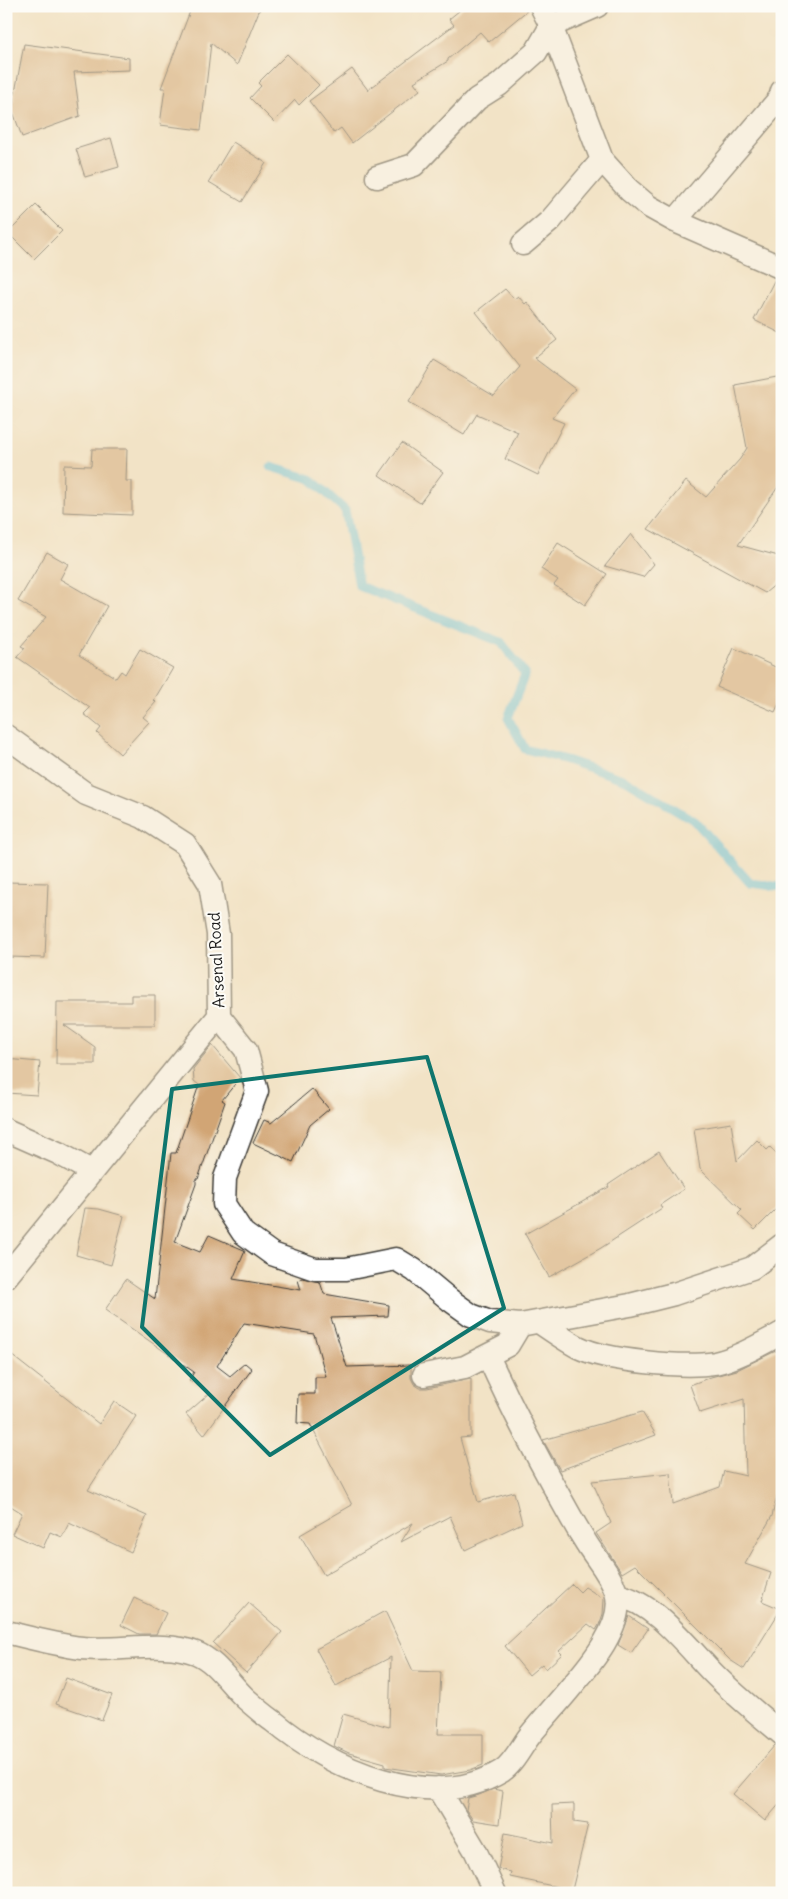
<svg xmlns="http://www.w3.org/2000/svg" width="788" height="1899" viewBox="0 0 788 1899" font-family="Delius,sans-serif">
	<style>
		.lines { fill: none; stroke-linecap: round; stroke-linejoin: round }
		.stream { stroke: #62c2e0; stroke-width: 9 }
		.building { fill: #d1a574 }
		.minor-casing { stroke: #3c3a36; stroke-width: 25 }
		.minor { stroke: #fff; stroke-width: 22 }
		.marked { fill: none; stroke: #0f766e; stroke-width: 4; stroke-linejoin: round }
		.labels { text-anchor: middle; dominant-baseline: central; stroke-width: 4; stroke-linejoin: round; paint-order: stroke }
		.street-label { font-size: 16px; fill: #1c1c1c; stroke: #fdfcf7 }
	</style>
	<rect width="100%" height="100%" fill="#fdfcf7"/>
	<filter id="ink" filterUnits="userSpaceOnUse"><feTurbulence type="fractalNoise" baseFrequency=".02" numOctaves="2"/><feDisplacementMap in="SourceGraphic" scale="10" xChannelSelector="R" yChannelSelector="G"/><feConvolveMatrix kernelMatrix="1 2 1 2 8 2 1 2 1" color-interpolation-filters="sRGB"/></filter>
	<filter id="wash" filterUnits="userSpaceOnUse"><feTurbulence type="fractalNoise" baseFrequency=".0096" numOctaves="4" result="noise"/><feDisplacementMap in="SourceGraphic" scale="20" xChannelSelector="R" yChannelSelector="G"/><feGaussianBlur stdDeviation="1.12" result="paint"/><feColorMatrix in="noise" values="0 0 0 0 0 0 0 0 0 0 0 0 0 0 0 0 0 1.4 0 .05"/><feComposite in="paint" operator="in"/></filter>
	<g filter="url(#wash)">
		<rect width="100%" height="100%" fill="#f2e3c6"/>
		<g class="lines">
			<!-- stream -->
			<path class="stream" d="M 271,467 L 311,479 L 345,510 L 359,586 L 501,642 L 525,674 L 508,718 L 525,749 L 566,760 L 626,780 L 695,821 L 750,883 L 782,887"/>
		</g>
		<g id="blocks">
			<!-- building -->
			<path class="building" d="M 192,6 L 261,6 L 237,65 L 211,43 L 201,130 L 160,125 L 165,88 L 161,88 Z
				M 465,6 L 528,6 L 529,9 L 489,42 L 480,32 L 448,59 L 448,61 L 414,82 L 420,90 L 352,143 L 341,128 L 334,133 L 309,101 L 352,69 L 368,90 L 454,25 L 449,19 Z
				M 24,44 L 129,58 L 129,70 L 74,72 L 80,116 L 22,137 L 12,109 Z
				M 287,54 L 319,85 L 299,105 L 295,100 L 274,122 L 250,98 L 261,86 L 258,83 Z
				M 111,138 L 119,167 L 85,177 L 76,149 Z
				M 233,142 L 266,163 L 242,202 L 209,182 Z
				M 36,205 L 62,231 L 34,259 L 8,233 Z
				M 775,279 L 782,281 L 782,334 L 754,320 Z
				M 505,289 L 514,299 L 518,296 L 525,304 L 527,302 L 557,340 L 534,358 L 575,389 L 552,418 L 564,423 L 538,475 L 505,459 L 518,432 L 477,414 L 464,435 L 409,402 L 434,360 L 494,396 L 520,367 L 476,312 Z
				M 782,376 L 782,481 L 738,545 L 782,557 L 782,579 L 765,593 L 648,529 L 686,481 L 706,497 L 740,459 L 747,448 L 735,385 Z
				M 402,443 L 443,472 L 420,503 L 379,475 Z
				M 92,449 L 127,449 L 126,481 L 132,481 L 132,515 L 63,512 L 64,465 L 91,466 Z
				M 631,534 L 654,564 L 643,577 L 605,566 Z
				M 558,543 L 607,574 L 585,605 L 554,585 L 558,580 L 541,569 Z
				M 47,552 L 68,564 L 60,579 L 107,606 L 79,655 L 116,678 L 121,671 L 125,674 L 140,649 L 173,668 L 154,700 L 156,702 L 143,717 L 149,722 L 120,754 L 97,733 L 101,728 L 84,714 L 90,708 L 17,657 L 25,648 L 21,646 L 46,617 L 18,601 Z
				M 734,648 L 782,670 L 782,697 L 775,712 L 717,687 Z
				M 6,882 L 48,883 L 45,958 L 9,957 L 9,939 L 6,939 Z
				M 131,995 L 155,995 L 155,1025 L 64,1025 L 95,1047 L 95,1064 L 56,1064 L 57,1002 L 131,1002 Z
				M 212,1045 L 240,1078 L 222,1100 L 225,1102 L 198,1179 L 196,1179 L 196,1184 L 175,1242 L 200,1252 L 209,1235 L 244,1250 L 245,1251 L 233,1279 L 301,1290 L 298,1280 L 302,1278 L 320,1282 L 324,1294 L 389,1305 L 388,1316 L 331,1318 L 347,1367 L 411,1365 L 411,1378 L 414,1384 L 420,1388 L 427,1388 L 471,1379 L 471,1437 L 460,1438 L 478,1502 L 514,1492 L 522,1523 L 465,1550 L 450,1516 L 401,1542 L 413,1523 L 324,1575 L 300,1535 L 352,1505 L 310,1424 L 297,1423 L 298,1394 L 315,1394 L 315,1377 L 326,1377 L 314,1334 L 244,1323 L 217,1366 L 230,1376 L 245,1363 L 252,1369 L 204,1435 L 186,1414 L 210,1393 L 189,1380 L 194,1372 L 105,1310 L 126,1279 L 155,1299 L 171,1153 L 176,1153 L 199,1085 L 194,1081 L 193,1069 Z
				M 6,1059 L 40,1062 L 37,1095 L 6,1093 Z
				M 312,1089 L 329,1109 L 310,1125 L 293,1162 L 253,1143 L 264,1120 L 271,1123 Z
				M 731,1123 L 737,1161 L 757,1140 L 767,1150 L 770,1147 L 782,1160 L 782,1203 L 755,1230 L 738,1214 L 742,1210 L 700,1169 L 694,1129 Z
				M 659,1151 L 684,1189 L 660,1205 L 662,1208 L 601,1248 L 549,1277 L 525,1234 L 609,1187 L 608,1185 Z
				M 85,1208 L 99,1209 L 124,1216 L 111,1265 L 76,1255 Z
				M 782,1348 L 782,1477 L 772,1516 L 745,1564 L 771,1573 L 762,1601 L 781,1609 L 744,1669 L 730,1660 L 635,1565 L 622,1573 L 596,1533 L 611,1523 L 592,1481 L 670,1473 L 673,1504 L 720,1487 L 724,1471 L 746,1476 L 744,1399 L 700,1413 L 690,1385 L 711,1377 L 737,1370 Z
				M 6,1351 L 99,1424 L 114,1401 L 136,1416 L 88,1490 L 147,1516 L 131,1552 L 69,1523 L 62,1537 L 50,1532 L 43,1548 L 12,1534 L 22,1513 L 6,1503 Z
				M 642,1412 L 656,1435 L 560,1470 L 543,1440 Z
				M 572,1584 L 580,1592 L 585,1587 L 604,1599 L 603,1614 L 599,1625 L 596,1630 L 588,1624 L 559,1651 L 562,1654 L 546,1669 L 542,1664 L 529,1675 L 505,1646 Z
				M 134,1598 L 166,1613 L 156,1634 L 139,1634 L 121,1625 Z
				M 249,1603 L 282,1632 L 246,1673 L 213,1643 Z
				M 385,1611 L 413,1671 L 441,1672 L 438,1734 L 483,1734 L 483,1765 L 470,1770 L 441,1775 L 385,1767 L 385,1763 L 349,1753 L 334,1746 L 343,1714 L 389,1727 L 391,1657 L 336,1686 L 316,1649 Z
				M 629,1616 L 648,1629 L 631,1653 L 618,1645 Z
				M 66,1678 L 112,1695 L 102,1720 L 56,1704 Z
				M 775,1745 L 782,1747 L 782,1801 L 765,1821 L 733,1794 Z
				M 493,1789 L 503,1791 L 499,1824 L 473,1820 L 466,1810 L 468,1798 L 479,1795 Z
				M 574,1804 L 574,1822 L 588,1824 L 572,1890 L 510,1877 L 511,1872 L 498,1869 L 505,1833 L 553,1843 L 552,1805 Z"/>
		</g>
	</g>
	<g filter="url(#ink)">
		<use href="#blocks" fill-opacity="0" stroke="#3c3a36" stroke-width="1"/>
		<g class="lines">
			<defs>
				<path id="minor" d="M 541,6 L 551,26 L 602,160 L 629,190 L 648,206 L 675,221 L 782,268
					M 377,177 L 414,165 L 477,99 L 499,85 L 536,52 L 551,26 L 597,6
					M 675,221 L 780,98 L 782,91
					M 523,244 L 550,221 L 602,160
					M 6,736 L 86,794 L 143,817 L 185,844 L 210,884 L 218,934 L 219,1016 L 6,1277
					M 219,1016 L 246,1050 L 257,1091 L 225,1178 L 224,1204 L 243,1233 L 272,1254 L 315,1269 L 346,1269 L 396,1259 L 414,1270 L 450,1300 L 471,1315 L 490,1322 L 520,1325 L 630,1305 L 674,1294 L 752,1268 L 782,1245
					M 6,1130 L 58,1153 L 91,1171
					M 539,1322 C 552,1331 565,1340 578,1347 C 606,1361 684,1368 715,1363 C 738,1358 761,1344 782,1333
					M 424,1375 L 465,1367 L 508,1345 L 520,1325
					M 617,1595 C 656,1603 688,1648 715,1675 C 736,1696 759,1715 782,1734
					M 6,1632 C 31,1638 57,1645 82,1648 C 118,1652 164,1640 196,1653 C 216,1661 229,1683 245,1698 C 254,1706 263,1714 273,1721 C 330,1769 431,1814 502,1771 C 514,1763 522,1745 531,1734 C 544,1718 558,1703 571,1687 C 590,1665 626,1623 616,1592 C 610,1574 597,1560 587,1544 C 580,1533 574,1523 568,1512 C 539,1461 512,1409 488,1356
					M 438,1788 L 475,1850 L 495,1893"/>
			</defs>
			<!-- minor casing -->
			<use href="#minor" class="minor-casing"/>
			<!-- minor -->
			<use href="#minor" class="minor"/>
		</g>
	</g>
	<!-- marked area -->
	<path d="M0 0H788V1899H0ZM 427,1057 L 504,1308 L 270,1455 L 142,1327 L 172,1089 Z" fill="#f2e3c6" fill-opacity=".55" fill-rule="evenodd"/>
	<path class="marked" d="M 427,1057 L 504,1308 L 270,1455 L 142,1327 L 172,1089 Z"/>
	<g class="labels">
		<!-- street labels -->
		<g class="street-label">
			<text transform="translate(216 960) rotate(-93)">Arsenal Road</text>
		</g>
	</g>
	<!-- margin -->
	<rect width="788" height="1899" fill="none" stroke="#fdfcf7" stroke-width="25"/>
</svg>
